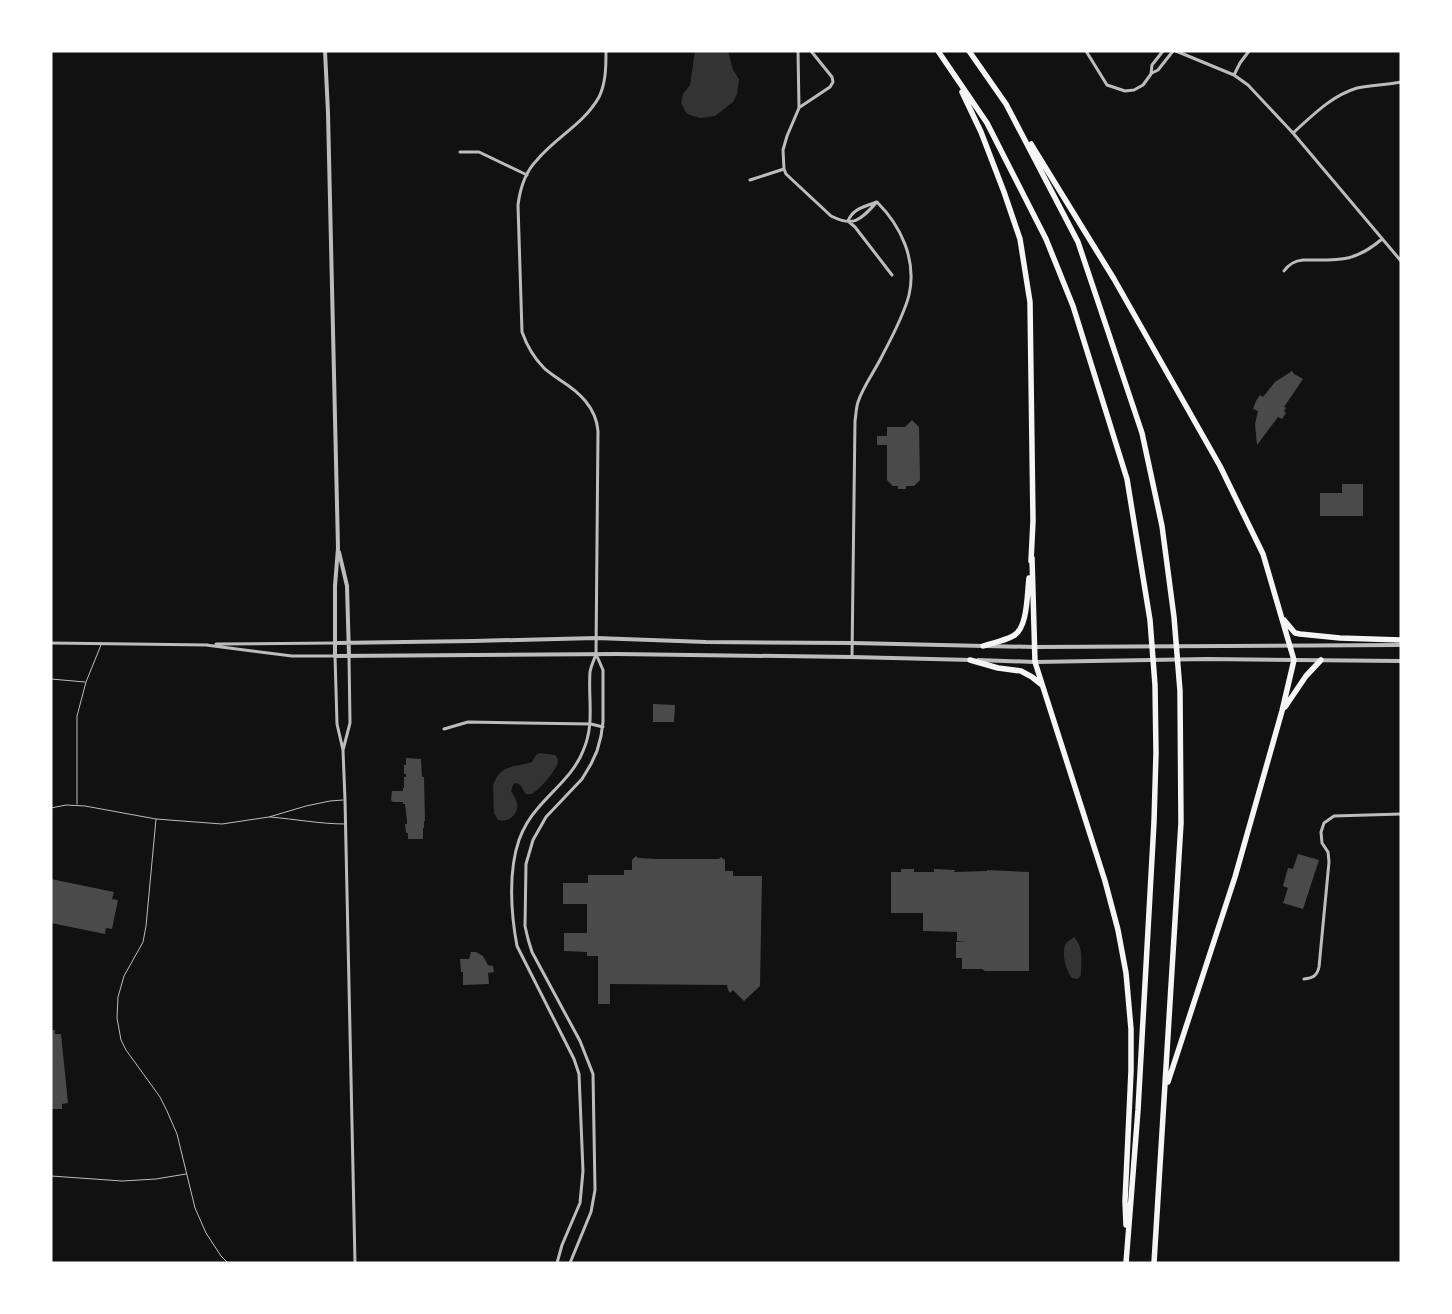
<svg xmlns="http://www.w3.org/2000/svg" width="1452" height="1314" viewBox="0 0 1452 1314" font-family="Cabin,sans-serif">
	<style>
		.water { fill: #333 }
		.building { fill: #4a4a4a }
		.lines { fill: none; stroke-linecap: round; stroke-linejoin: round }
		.service { stroke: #bcbcbc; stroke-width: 1 }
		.minor { stroke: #bcbcbc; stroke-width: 3 }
		.tertiary { stroke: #bcbcbc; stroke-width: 4 }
		.motorway { stroke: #f5f5f5; stroke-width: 5.5 }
	</style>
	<rect width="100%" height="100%" fill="#111"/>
	<!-- water -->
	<path class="water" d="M 695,51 L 728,51 L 733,70 L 739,79 L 737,94 L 733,102 L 715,116 L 700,118 L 687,114 L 681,103 L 683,94 L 690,85 Z
		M 540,753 L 555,755 C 557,758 558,758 558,762 C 556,771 539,790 532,794 L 526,794 C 522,790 522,783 515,783 L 513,785 L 511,791 C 513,795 516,798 517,803 C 519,814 509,823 498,820 L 494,813 L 493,786 C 500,763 515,768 532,762 L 536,755 Z
		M 1074,937 C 1084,947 1081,963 1081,975 L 1078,979 L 1072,978 C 1066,971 1060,951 1067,942 C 1069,941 1073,938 1074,937 Z"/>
	<!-- building -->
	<path class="building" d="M 1292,371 L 1294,374 L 1303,379 L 1284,407 L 1286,408 L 1284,411 L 1286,413 L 1282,419 L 1278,417 L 1257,445 L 1255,424 L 1258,411 L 1253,409 L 1256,401 L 1260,395 L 1263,397 L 1275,382 Z
		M 912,420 L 919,427 L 920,480 L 914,486 L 906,486 L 906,489 L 898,489 L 898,486 L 893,486 L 887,480 L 887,445 L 877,445 L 877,436 L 887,436 L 887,427 L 905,427 Z
		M 1342,484 L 1363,484 L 1363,516 L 1320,516 L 1320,493 L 1342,493 Z
		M 653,704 L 675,705 L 674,722 L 653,722 Z
		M 406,758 L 421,759 L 422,777 L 424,777 L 425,821 L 424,821 L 424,828 L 423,828 L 423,839 L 408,839 L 408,833 L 406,833 L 405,824 L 407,824 L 407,821 L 405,804 L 403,804 L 403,802 L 393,802 L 391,800 L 392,791 L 403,791 L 403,788 L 404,788 L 404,777 L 406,777 L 406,774 L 404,774 L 404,765 L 406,765 Z
		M 1298,854 L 1319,860 L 1303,909 L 1283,903 L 1288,888 L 1283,886 L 1288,868 L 1293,869 Z
		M 636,856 L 638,858 L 658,859 L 719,859 L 721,857 L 725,860 L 725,871 L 733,871 L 733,876 L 762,876 L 760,986 L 744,1001 L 733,990 L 730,993 L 728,990 L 727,985 L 610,984 L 610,1004 L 598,1004 L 598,956 L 587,956 L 587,952 L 564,951 L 564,933 L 587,933 L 587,904 L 563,904 L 563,883 L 588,883 L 588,875 L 624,875 L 624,870 L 632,870 L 632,860 Z
		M 901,869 L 914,869 L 914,872 L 934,872 L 934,869 L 955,870 L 954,872 L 987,871 L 987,870 L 1029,872 L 1029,971 L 985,971 L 982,969 L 962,969 L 962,958 L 956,958 L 956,942 L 966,941 L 957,941 L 957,932 L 923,931 L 923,913 L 891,913 L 891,872 L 901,872 Z
		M 51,879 L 114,892 L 112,899 L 118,900 L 112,929 L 106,928 L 105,934 L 51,923 Z
		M 471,952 L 476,952 L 483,956 L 488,965 L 493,966 L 494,972 L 488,973 L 489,984 L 463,985 L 463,972 L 461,972 L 460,959 L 469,959 Z
		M 51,1030 L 55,1030 L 55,1034 L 61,1034 L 68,1103 L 62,1104 L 62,1109 L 51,1109 Z"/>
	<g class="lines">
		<!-- service -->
		<path class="service" d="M 51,679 L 85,682
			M 77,804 L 77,716 L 86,682 L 101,645
			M 51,808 L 66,805 L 85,806 L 156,819 L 222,824 L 269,817 L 306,806 L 330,801 L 343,800
			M 270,817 C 295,819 320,824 345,824
			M 156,819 L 146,926 L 143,942 L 124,976 L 118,997 L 117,1018 L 121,1040 L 126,1050 L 160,1097 L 167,1111 L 177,1134 L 195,1208 L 206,1233 L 221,1256 L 228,1263
			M 51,1176 L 122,1181 L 156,1179 L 186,1174"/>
		<!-- minor -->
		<path class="minor" d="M 798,51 L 799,108 L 787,136 L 783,150 L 784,169 L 786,174 L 831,216 C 855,228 861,219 877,202
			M 1086,51 L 1107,85 L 1125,91 L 1134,90 L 1143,85 L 1151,74 L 1152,65 L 1163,51
			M 1176,51 L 1234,75 L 1248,85 L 1293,133 L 1401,261
			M 1152,73 L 1158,70 L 1173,51
			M 1234,75 L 1240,63 L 1249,51
			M 800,107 L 830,87 L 833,82 L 832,77 L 811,51
			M 1293,133 C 1313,115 1331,96 1357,88 C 1372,85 1386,85 1401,82
			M 460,152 L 479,152 L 527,175
			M 750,180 L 784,169
			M 848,221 L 855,227 L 892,275
			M 848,221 C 853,208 865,207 876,202
			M 1284,271 C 1289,264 1294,261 1303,260 C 1338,260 1354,263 1382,239
			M 51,643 L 208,645
			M 216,644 L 335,643
			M 206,645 L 292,656 L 335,656 L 337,724 L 343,750 L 345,800 L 355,1263
			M 852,657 L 855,421 C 856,415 856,408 858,402 C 863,387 874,372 881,358 C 891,339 904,315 909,295 C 917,260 901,226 877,202
			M 444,729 L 468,722 L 591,724 L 603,727
			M 343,750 L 350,723 L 349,656
			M 1304,979 C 1313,978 1317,976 1319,967 L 1329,862 L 1328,852 L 1322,843 L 1321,832 L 1324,823 L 1334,816 L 1401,814
			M 557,1263 L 562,1245 L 580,1203 L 583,1171 L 579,1074 L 574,1059 L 517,946 C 511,914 508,872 519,840 C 523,829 530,817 538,808 C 554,789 574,774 583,751 C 595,724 588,700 590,672 C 591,666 594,660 596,654 L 598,431 C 596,407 579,392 560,380 C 555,376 549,373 544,368 C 534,358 527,346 522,332 L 518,205 C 520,189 525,172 537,160 C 556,137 584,124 599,97 C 606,83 606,66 606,51
			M 570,1263 L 591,1212 L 595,1190 L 593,1074 L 580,1041 L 532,952 L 528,939 L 525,926 L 526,864 L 533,840 L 546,817 L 582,779 L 591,764 L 597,751 L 601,736 L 603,722 L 603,670 L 596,654"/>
		<!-- tertiary -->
		<path class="tertiary" d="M 325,51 L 328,113 L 338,548 L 335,586 L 335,656 L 617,654 L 852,657 L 971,660
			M 339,552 L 347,586 L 349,656
			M 336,643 L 473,641 L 596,638 L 706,642 L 853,643 L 1034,647 L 1401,645
			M 978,660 L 1035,662 L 1207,659 L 1401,661"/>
		<!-- motorway -->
		<path class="motorway" d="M 938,51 L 987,123 L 1046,239 L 1073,306 L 1127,479 L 1150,620 L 1155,685 L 1156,753 L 1154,822 L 1138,1110 L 1126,1263
			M 969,51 L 1006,104 L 1078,242 L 1142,433 L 1162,526 L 1174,617 L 1180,691 L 1181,823 L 1154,1263
			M 962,92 L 981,132 L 1004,192 L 1020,239 L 1030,302 L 1033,521 L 1031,561
			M 1031,144 L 1114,279 L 1220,466 L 1263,554 L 1294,660 L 1282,711 L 1235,877 L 1168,1082
			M 1032,558 L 1035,662 L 1105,881 L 1118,930 L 1126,973 L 1131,1029 L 1131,1071 L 1125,1201 L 1126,1225
			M 1284,620 L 1295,633 L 1300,634 L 1340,638 L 1401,640
			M 983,646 C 992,643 1004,641 1013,636 C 1028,629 1027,593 1029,578
			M 970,660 L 998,668 L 1021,671 L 1032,677 L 1042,685
			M 1285,707 L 1306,676 L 1321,660"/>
	</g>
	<!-- border -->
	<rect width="1452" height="1314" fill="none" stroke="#ffffff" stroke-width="105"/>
</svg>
